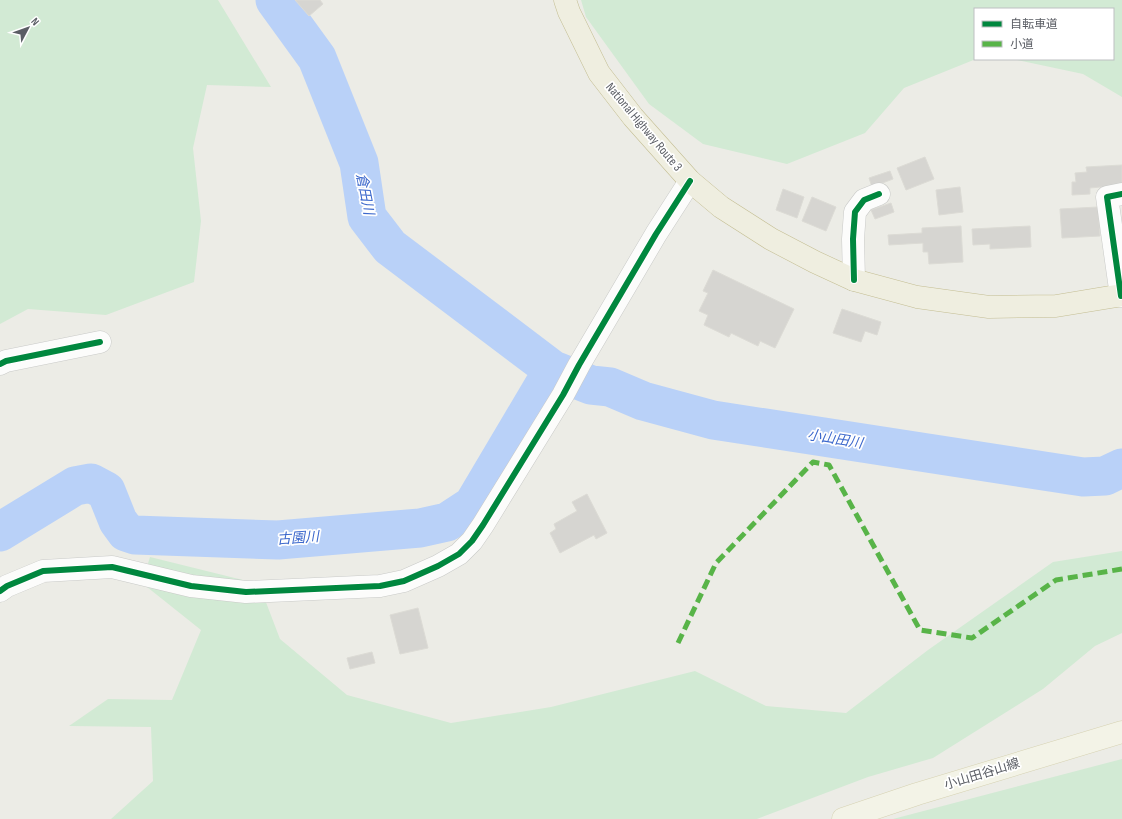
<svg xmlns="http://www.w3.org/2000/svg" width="1122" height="819" viewBox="0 0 1122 819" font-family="'Sofia Sans Condensed','Noto Sans JP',sans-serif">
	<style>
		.green { fill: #d2ead4 }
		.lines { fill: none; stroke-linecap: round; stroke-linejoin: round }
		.river { stroke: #b9d1f8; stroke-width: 39 }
		.building { fill: #d6d5d1; stroke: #dcdbd5 }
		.minor-casing { stroke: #c9cac8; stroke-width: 23 }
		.major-casing { stroke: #d6d2b2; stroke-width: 23 }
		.highway-casing { stroke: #c4be93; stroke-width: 23 }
		.minor { stroke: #fcfcfb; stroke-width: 22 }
		.major { stroke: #f3f3e7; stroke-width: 22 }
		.highway { stroke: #efeee0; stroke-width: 22 }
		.quiet { stroke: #58b448; stroke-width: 5; stroke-dasharray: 10 5; stroke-linecap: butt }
		.cycleway-casing { stroke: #fff; stroke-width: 8 }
		.cycleway { stroke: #00873e; stroke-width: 6 }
		.labels { text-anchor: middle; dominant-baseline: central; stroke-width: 3.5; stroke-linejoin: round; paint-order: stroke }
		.street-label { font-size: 13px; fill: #5b5e65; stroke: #fff }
		.water-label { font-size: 14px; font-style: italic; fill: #3c68cc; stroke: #fff }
	</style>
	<rect width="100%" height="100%" fill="#ecece6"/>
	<!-- green -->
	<path class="green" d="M 0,0 L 218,0 L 271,87 L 207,85 L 193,148 L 201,221 L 194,282 L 106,315 L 28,309 L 0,324 Z
		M 581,0 L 1122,0 L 1122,97 L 1083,74 L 1012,59 L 1113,59 L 1113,9 L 975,9 L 976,59 L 904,88 L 865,133 L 787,164 L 703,144 L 649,104 L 586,17 Z
		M 1122,551 L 1122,633 L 1095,646 L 1043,689 L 933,758 L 868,777 L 757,819 L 111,819 L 153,781 L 151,727 L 69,726 L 108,699 L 172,700 L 201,630 L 142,583 L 150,557 L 259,584 L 280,639 L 347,695 L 451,723 L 551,707 L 695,671 L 766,706 L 846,713 L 928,650 L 1053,562 Z
		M 1122,759 L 1122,819 L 893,819 Z"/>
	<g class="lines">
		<!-- river -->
		<path class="river" d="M 275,0 L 317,58 L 359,163 L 367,217 L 390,247 L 553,370 L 591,385 L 610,387 L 643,401 L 713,420 L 1083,477 L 1105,476 L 1122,468
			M 0,532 L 75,486 L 91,483 L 106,491 L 118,521 L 126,532 L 135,535 L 278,540 L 420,528 L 447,522 L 473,505 L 553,370"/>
	</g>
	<!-- building -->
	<path class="building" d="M 295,0 L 320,0 L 323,4 L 309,16 Z
		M 925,157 L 934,179 L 906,190 L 897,168 Z
		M 1122,165 L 1122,185 L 1090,188 L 1090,194 L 1072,195 L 1072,182 L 1076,182 L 1075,173 L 1087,172 L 1086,167 Z
		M 890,171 L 893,179 L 872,187 L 869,178 Z
		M 960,187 L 963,212 L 939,215 L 936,190 Z
		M 783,189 L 804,197 L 797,218 L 776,210 Z
		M 812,197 L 836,207 L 826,231 L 802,221 Z
		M 891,203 L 894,212 L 875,219 L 871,210 Z
		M 1098,207 L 1100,236 L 1062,238 L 1060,209 Z
		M 961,226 L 963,262 L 929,264 L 928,252 L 923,252 L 923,243 L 889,245 L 888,235 L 922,233 L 922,228 Z
		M 1030,226 L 1031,247 L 990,249 L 990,244 L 973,245 L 972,229 Z
		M 713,270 L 794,309 L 775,348 L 760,341 L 758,346 L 731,333 L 729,337 L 704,325 L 708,315 L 699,311 L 708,293 L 703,291 Z
		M 842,309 L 881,322 L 877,335 L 865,331 L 861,342 L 833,333 Z
		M 587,494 L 607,533 L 596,539 L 594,535 L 560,553 L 550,533 L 556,529 L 554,524 L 577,511 L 572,502 Z
		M 418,608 L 428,648 L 400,654 L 390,615 Z
		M 372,652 L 375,663 L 350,669 L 347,658 Z"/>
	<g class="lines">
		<defs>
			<path id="minor" d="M 854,280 L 853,239 L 855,212 L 864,200 L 879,194
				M 1121,296 L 1107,197 L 1122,194
				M 0,364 L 6,361 L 100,342
				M 0,591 L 7,586 L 43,571 L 112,567 L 191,586 L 246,592 L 380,586 L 404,581 L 438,566 L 459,554 L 472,541 L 483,525 L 563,395 L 579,365 L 656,234 L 690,181"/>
			<path id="major" d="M 843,819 L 917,794 L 1122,732"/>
			<path id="highway" d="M 565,0 L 569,12 L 599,73 L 633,117 L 690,181 L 721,207 L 771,239 L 815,262 L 854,280 L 917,297 L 989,307 L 1056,306 L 1122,295"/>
		</defs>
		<!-- minor casing -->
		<use href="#minor" class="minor-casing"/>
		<!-- major casing -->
		<use href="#major" class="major-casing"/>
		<!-- highway casing -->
		<use href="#highway" class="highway-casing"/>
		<!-- minor -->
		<use href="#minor" class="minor"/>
		<!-- major -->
		<use href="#major" class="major"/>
		<!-- highway -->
		<use href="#highway" class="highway"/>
		<!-- quiet -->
		<path class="quiet" d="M 678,643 L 716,563 L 813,462 L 829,465 L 920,630 L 972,638 L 1056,580 L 1122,569"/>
		<defs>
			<path id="cycleway" d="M 854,280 L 853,239 L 855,212 L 864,200 L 879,194
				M 1121,296 L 1107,197 L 1122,194
				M 0,364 L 6,361 L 100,342
				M 0,591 L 7,586 L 43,571 L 112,567 L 191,586 L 246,592 L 380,586 L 404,581 L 438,566 L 459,554 L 472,541 L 483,525 L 563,395 L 579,365 L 656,234 L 690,181"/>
		</defs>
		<!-- cycleway casing -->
		<use href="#cycleway" class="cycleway-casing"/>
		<!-- cycleway -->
		<use href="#cycleway" class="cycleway"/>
	</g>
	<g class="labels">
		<!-- street labels -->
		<g class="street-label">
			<text transform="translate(644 127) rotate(50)">National Highway Route 3</text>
			<text transform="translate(982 774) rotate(-17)">小山田谷山線</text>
		</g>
		<!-- water labels -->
		<g class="water-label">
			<text transform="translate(365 194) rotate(79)">倉田川</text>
			<text transform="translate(835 439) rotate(9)">小山田川</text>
			<text transform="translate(298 538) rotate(-4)">古園川</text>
		</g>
	</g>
	<!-- legend -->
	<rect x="974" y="8" width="140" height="52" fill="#ffffff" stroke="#bdbfc1"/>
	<rect x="982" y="21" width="20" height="6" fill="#00873e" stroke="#bdbfc1"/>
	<text x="1010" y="28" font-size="12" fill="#5b5e65">自転車道</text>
	<rect x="982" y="41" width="20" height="6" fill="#58b448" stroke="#bdbfc1"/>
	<text x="1010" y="48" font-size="12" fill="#5b5e65">小道</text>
	<!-- north arrow -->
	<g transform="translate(28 28) rotate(49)" stroke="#ffffff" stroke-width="3" paint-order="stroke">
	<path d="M0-3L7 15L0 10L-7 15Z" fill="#5b5e65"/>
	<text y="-6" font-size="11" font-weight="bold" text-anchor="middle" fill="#5b5e65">N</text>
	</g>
</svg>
